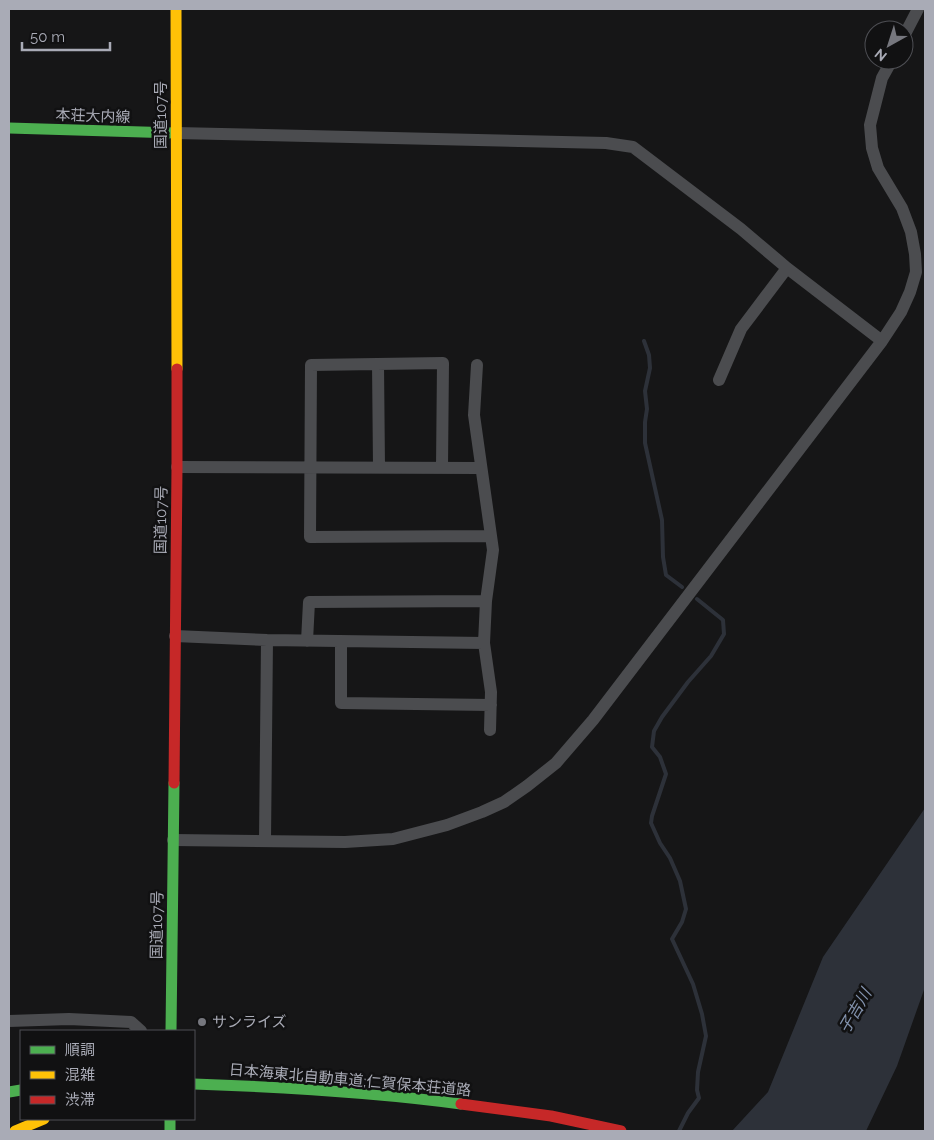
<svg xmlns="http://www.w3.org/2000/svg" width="934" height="1140" viewBox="0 0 934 1140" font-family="Raleway,'Noto Sans JP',sans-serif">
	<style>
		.water { fill: #2d3139 }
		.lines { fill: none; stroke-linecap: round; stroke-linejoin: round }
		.stream { stroke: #2d3139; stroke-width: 4 }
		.street { stroke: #4b4c4f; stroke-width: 12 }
		.fast { stroke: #4caf50; stroke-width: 11 }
		.slow { stroke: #ffc107; stroke-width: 11 }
		.jam { stroke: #c62828; stroke-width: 11 }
		.poi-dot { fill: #76777e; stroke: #111112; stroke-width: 2 }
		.labels { text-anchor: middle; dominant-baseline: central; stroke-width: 5; stroke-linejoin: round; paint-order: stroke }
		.street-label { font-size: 15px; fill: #a9abb6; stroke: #111112 }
		.poi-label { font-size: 15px; fill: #a9abb6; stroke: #111112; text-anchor: start }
		.water-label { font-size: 16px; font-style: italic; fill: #8393ae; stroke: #111112 }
	</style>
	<rect width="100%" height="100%" fill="#161617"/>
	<!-- water -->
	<path class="water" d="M 925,808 L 925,987 L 897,1066 L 866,1131 L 732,1131 L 768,1092 L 823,957 Z"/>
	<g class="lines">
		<!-- stream -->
		<path class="stream" d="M 644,341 L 649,355 L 650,368 L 645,391 L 647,409 L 645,422 L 645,443 L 662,520 L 663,557 L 666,575 L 682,587
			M 679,1131 L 688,1113 L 699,1098 L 697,1090 L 698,1072 L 706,1036 L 702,1014 L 693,984 L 672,939 L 682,922 L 686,909 L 680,881 L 670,858 L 660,843 L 651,823 L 652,816 L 666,774 L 660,757 L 652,747 L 654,731 L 662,717 L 688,682 L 711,656 L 724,634 L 723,620 L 697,599"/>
		<!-- street -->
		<path class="street" d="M 904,36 L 918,9
			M 176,133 L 606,143 L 633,147 L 741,229 L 787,268 L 882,341
			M 378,364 L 379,467
			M 477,365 L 474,415 L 493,550 L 486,601 L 484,643 L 491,692 L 490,730
			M 719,380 L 741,329 L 787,268
			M 177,467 L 480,468
			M 442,467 L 443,363 L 311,365 L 310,537 L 491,536
			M 175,636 L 267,640 L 484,643
			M 307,641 L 309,602 L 486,601
			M 341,641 L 341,703 L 491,705
			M 173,840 L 345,842 L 393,839 L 447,825 L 482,812 L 504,802 L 527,786 L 556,763 L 593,720 L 882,341 L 901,312 L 910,292 L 916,272 L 915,254 L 911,232 L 902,208 L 878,168 L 872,148 L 870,125 L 882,78 L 892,60
			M 265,841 L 267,640
			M 9,1021 L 69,1019 L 131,1022 L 141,1031"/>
		<!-- fast -->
		<path class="fast" d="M 9,128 L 176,133
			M 171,1031 L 174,783
			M 194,1084 C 283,1087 372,1092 461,1104
			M 9,1092 L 21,1090
			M 170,1119 L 170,1131"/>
		<!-- slow -->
		<path class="slow" d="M 176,9 L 177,369
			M 15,1131 L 44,1119"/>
		<!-- jam -->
		<path class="jam" d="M 174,783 L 177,467 L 177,369
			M 461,1104 L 551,1116 L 621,1131"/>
	</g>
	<!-- markers -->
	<circle class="poi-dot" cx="202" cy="1022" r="5"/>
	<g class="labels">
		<!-- street labels -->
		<g class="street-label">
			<text transform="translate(161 115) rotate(-90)">国道107号</text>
			<text transform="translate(93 116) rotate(2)">本荘大内線</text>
			<text transform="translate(161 520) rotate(-89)">国道107号</text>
			<text transform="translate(157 925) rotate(-89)">国道107号</text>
			<text transform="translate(350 1080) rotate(5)">日本海東北自動車道;仁賀保本荘道路</text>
		</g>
		<!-- poi labels -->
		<g class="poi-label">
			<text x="212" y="1022">サンライズ</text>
		</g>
		<!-- water labels -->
		<g class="water-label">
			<text transform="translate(855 1011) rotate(-60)">子吉川</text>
		</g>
	</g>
	<!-- border -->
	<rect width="934" height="1140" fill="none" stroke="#a9abb6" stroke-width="20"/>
	<!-- legend -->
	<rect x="20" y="1030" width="175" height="90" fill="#111112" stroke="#4e4f54"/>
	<rect x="30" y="1046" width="25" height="8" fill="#4caf50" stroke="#4e4f54"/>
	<text x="65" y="1055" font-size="15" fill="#a9abb6">順調</text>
	<rect x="30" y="1071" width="25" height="8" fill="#ffc107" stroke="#4e4f54"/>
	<text x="65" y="1080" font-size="15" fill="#a9abb6">混雑</text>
	<rect x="30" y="1096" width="25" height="8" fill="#c62828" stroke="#4e4f54"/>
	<text x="65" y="1105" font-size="15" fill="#a9abb6">渋滞</text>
	<!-- north arrow -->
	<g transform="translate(889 45) rotate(219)"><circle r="24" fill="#111112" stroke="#4e4f54"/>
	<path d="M0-4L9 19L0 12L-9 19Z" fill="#76777e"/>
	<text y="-8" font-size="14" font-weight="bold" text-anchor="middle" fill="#a9abb6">N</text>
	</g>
	<!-- scale -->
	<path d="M22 42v8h88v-8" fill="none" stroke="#a9abb6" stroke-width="2.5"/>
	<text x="30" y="42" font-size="15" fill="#a9abb6" stroke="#111112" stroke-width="4" paint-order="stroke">50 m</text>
</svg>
